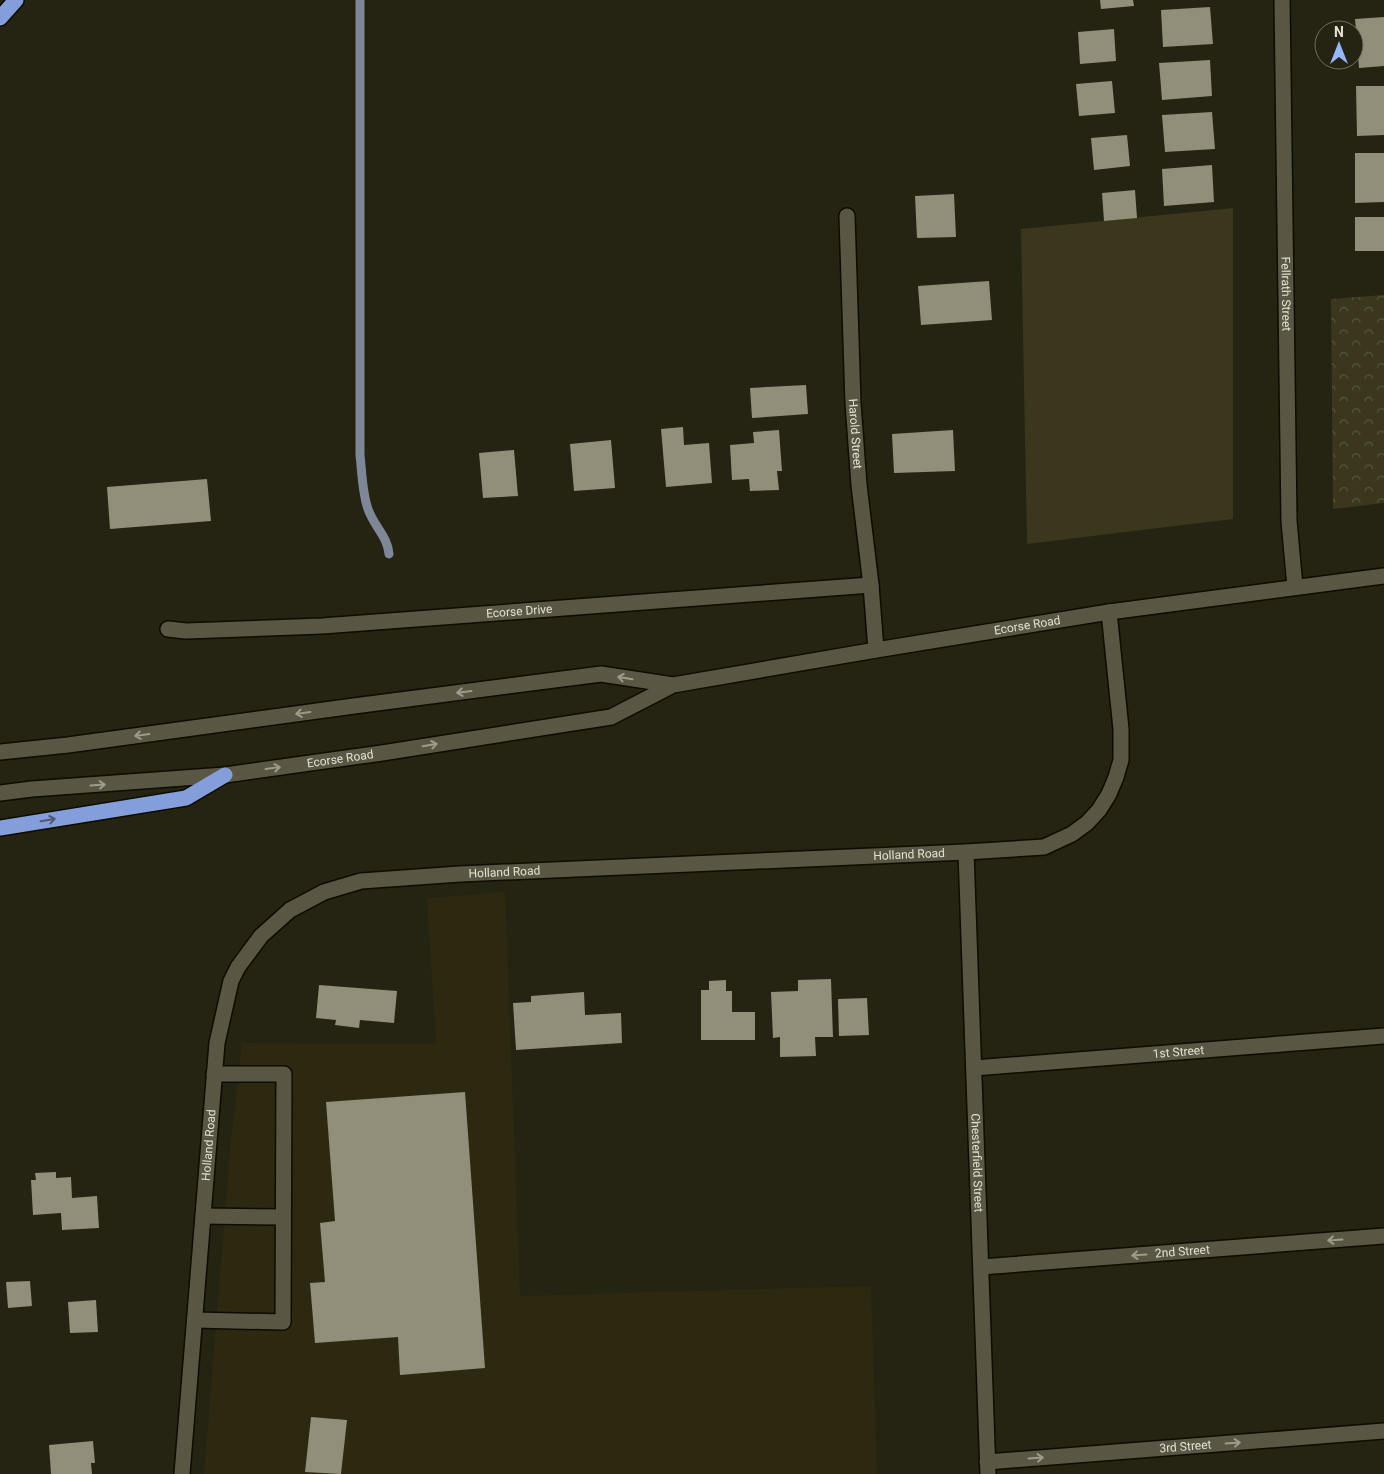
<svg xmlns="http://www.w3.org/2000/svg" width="1384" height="1474" viewBox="0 0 1384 1474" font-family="Roboto,sans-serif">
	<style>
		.built { fill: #2d2910 }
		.green { fill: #3b371d }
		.forest { fill: url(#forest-crowns) }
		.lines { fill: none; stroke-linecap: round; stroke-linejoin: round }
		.stream { stroke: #7e8798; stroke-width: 9 }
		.building { fill: #918e79 }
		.lane-casing { stroke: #0e0c00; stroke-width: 18 }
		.street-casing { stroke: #0e0c00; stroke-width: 18 }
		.secondary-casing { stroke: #0e0c00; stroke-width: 18 }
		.highway-casing { stroke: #0e0c00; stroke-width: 18 }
		.lane { stroke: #595743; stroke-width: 15 }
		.street { stroke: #595743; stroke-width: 15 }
		.secondary { stroke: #595743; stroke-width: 15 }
		.highway { stroke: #839edb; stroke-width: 15 }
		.oneway { stroke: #9d9c8c }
		.oneway2 { stroke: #4f5a6c }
		.labels { text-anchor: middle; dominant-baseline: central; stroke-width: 5; stroke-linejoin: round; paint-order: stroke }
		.street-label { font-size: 12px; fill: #e1e0d4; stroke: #252311 }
	</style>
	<defs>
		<pattern id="forest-crowns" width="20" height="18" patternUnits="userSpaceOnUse" patternTransform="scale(1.25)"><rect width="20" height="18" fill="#3b371d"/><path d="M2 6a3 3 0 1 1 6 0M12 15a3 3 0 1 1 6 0" fill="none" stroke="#57543d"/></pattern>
	</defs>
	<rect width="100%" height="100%" fill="#252311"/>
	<!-- built -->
	<path class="built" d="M 505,892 L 520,1296 L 871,1286 L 877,1474 L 204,1474 L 231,1140 L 242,1043 L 436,1044 L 427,898 Z"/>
	<!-- green -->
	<path class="green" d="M 1233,208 L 1233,519 L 1027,544 L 1021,229 Z"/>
	<!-- forest -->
	<path class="forest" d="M 1384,295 L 1384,503 L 1333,509 L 1331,299 Z"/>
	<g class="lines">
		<!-- stream -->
		<path class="stream" d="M 360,0 L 360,455 C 362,472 362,492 368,509 C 373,525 388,537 389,554"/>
	</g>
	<!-- building -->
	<path class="building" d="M 1100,0 L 1133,0 L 1134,6 L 1101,9 Z
		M 1210,7 L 1213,44 L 1163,47 L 1161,10 Z
		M 1384,17 L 1384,66 L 1359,68 L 1355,19 Z
		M 1114,29 L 1116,61 L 1080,64 L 1078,32 Z
		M 1210,60 L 1212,96 L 1162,100 L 1159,63 Z
		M 1112,81 L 1115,113 L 1079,116 L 1076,84 Z
		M 1356,86 L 1384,86 L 1384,135 L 1357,136 Z
		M 1212,112 L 1215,149 L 1165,152 L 1162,115 Z
		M 1127,135 L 1130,166 L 1094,170 L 1091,138 Z
		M 1355,153 L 1384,153 L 1384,202 L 1355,203 Z
		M 1212,165 L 1214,202 L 1164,206 L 1162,169 Z
		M 1135,190 L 1137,218 L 1104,221 L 1102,193 Z
		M 954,194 L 956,237 L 917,238 L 915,196 Z
		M 1355,217 L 1384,217 L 1384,251 L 1355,251 Z
		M 989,281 L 992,320 L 921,325 L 918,286 Z
		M 806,385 L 808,414 L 752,418 L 750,388 Z
		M 683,427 L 684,445 L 709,443 L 712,483 L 666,487 L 661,429 Z
		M 779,430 L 782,471 L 777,471 L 779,490 L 750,491 L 749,479 L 732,480 L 730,445 L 754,443 L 753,432 Z
		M 953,430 L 955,471 L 894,473 L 892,434 Z
		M 611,440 L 615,488 L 574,491 L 570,444 Z
		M 514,450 L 518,496 L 483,498 L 479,453 Z
		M 207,479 L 211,521 L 110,529 L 107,487 Z
		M 831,979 L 833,1037 L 815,1037 L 816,1056 L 780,1057 L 780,1037 L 773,1038 L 771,992 L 798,991 L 798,980 Z
		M 726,980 L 726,991 L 732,991 L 732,1012 L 755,1012 L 755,1040 L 701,1040 L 701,990 L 709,990 L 709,981 Z
		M 319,985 L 397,991 L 394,1023 L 360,1020 L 359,1028 L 335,1025 L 336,1020 L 316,1018 Z
		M 584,992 L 585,1015 L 621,1013 L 622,1043 L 516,1050 L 513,1003 L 531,1002 L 531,996 Z
		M 867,998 L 869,1035 L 839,1036 L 838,999 Z
		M 465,1092 L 485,1368 L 400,1375 L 398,1337 L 315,1343 L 310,1283 L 325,1282 L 320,1223 L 335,1221 L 326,1102 Z
		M 56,1172 L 56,1178 L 71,1177 L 72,1198 L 97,1196 L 99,1228 L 62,1230 L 61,1213 L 33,1215 L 31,1180 L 36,1180 L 35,1173 Z
		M 30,1281 L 32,1306 L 8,1308 L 6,1282 Z
		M 96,1300 L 98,1332 L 70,1333 L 68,1302 Z
		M 311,1417 L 347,1420 L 341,1474 L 305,1472 Z
		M 93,1441 L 95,1463 L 91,1463 L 92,1474 L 51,1474 L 49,1445 Z"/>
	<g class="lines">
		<defs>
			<g id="lane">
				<path id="s1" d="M 168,629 L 186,631 L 322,626 L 871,585"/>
				<path d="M 203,1216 L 283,1217"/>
				<path d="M 195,1320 L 283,1322 L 284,1074 L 214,1074"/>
			</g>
			<g id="street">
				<path id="s2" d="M 1282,0 L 1289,521 L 1295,587"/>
				<path id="s3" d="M 847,216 L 853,403 L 859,485 L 871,585 L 876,650"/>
				<path id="s4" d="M 966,852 L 988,1474"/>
				<path id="s5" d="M 974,1068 L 1384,1036"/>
				<path id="s6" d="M 981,1267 L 1384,1236"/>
				<path id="s7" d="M 987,1462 L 1384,1431"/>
				<path id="s8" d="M 182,1474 L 217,1043 L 231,981 L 238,967 L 261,936 L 290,910 L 324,892 L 361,881 L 460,874 L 966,852 L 1044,847 L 1072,834 L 1087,823 L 1099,810 L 1109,794 L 1116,777 L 1121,760 L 1121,729 L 1109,612"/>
			</g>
			<g id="secondary">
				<path d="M 0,752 L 68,745 L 354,706 L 601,674 L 673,685"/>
				<path id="s9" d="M 0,793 L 32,789 L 225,775 L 382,753 L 611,717 L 673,685 L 876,650 L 1109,612 L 1384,576"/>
			</g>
			<path id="highway" d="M 0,18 L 16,0
				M 0,828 L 186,798 L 225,775"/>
		</defs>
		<!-- lane casing -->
		<use href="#lane" class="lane-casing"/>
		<!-- street casing -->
		<use href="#street" class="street-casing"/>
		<!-- secondary casing -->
		<use href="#secondary" class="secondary-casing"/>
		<!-- highway casing -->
		<use href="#highway" class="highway-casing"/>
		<!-- lane -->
		<use href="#lane" class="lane"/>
		<!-- street -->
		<use href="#street" class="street"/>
		<!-- secondary -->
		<use href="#secondary" class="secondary"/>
		<!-- highway -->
		<use href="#highway" class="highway"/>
	</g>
	<!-- one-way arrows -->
	<defs><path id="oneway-shaft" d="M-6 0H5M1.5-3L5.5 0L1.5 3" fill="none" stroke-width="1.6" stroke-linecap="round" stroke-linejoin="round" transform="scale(1.25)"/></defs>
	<g class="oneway">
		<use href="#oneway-shaft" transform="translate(625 678) rotate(-171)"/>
		<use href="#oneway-shaft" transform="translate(464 692) rotate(173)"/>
		<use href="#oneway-shaft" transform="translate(303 713) rotate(172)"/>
		<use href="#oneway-shaft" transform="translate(142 735) rotate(172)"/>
		<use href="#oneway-shaft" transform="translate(430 745) rotate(-9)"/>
		<use href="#oneway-shaft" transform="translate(273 768) rotate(-8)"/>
		<use href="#oneway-shaft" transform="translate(98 785) rotate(-4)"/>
		<use href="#oneway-shaft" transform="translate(1335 1240) rotate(176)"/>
		<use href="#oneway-shaft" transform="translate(1139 1255) rotate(176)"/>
		<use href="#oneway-shaft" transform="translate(1233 1443) rotate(-4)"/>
		<use href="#oneway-shaft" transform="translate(1036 1458) rotate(-4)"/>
	</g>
	<use class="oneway2" href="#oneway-shaft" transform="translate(48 820) rotate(-9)"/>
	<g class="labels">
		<!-- street labels -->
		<g class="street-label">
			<text stroke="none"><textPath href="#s2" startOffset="294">Fellrath Street</textPath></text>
			<text stroke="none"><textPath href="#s3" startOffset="218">Harold Street</textPath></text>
			<text stroke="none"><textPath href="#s1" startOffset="352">Ecorse Drive</textPath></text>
			<text stroke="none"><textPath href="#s9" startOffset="1045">Ecorse Road</textPath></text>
			<text stroke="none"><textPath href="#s9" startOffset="342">Ecorse Road</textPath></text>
			<text stroke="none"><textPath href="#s8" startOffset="1215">Holland Road</textPath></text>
			<text stroke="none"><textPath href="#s8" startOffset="810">Holland Road</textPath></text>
			<text stroke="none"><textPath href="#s5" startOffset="205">1st Street</textPath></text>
			<text stroke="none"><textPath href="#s8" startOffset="330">Holland Road</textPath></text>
			<text stroke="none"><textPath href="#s4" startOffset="311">Chesterfield Street</textPath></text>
			<text stroke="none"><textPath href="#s6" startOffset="202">2nd Street</textPath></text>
			<text stroke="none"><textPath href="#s7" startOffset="199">3rd Street</textPath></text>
		</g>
	</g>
	<!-- north arrow -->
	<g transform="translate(1339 45)"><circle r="24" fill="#252311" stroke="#706f5f"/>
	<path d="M0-4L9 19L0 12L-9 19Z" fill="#96b6fd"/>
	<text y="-8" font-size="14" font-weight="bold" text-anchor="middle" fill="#e1e0d4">N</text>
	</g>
</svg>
